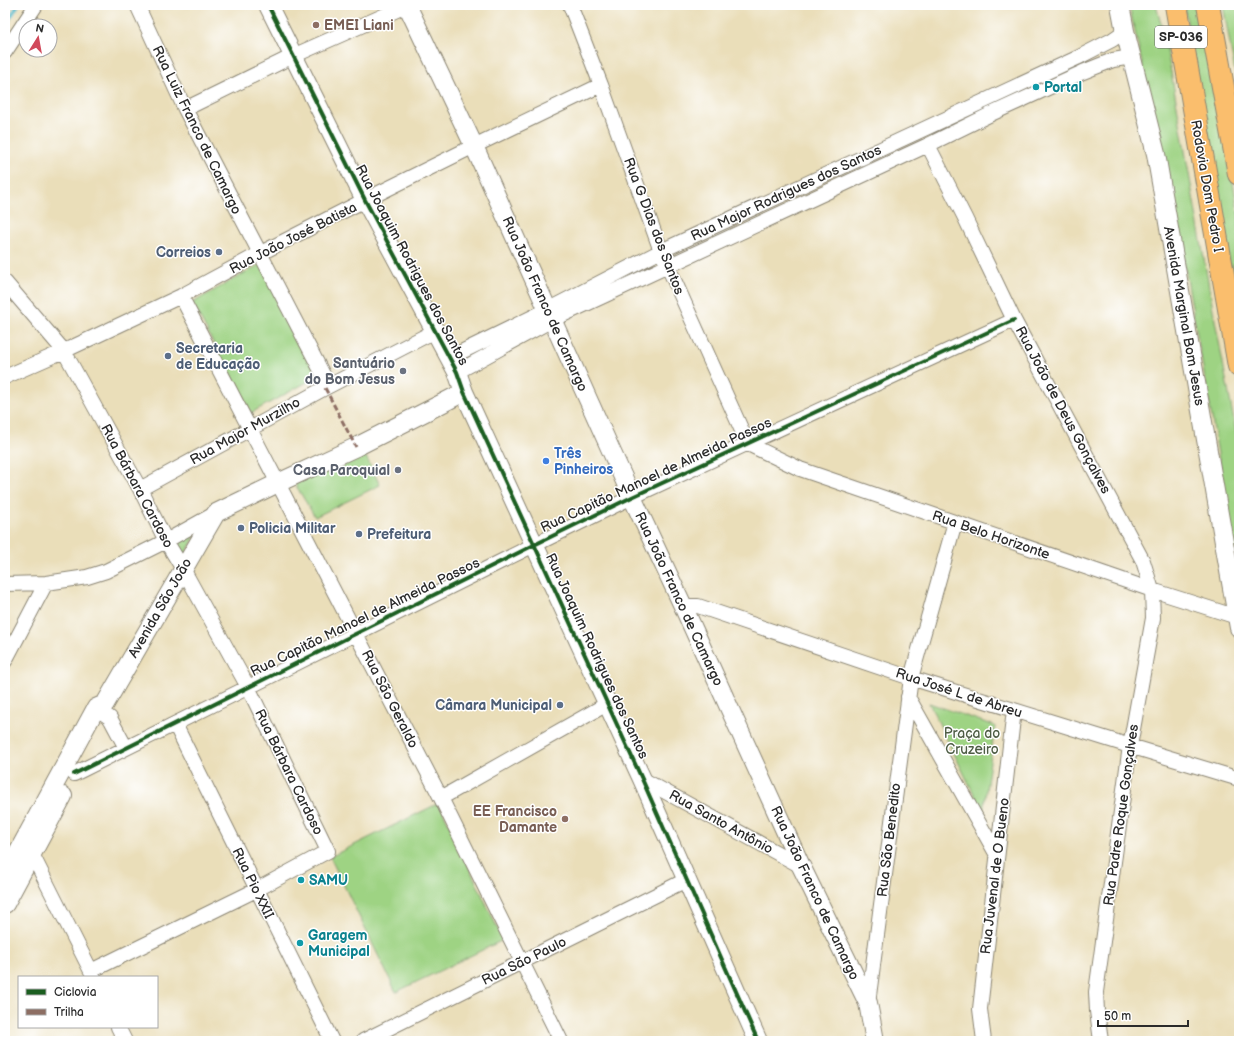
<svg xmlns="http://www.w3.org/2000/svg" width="1244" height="1046" viewBox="0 0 1244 1046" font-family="'Balsamiq Sans',sans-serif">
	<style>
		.green { fill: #9ed383; stroke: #647f57 }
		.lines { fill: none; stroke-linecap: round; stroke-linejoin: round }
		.stream { stroke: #47b4c4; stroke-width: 3.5 }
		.minor-casing { stroke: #8a8472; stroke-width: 16 }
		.tertiary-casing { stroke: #8a8472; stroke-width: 20 }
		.motorway-casing { stroke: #8a8472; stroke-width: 24 }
		.minor { stroke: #fff; stroke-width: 14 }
		.tertiary { stroke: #fff; stroke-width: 18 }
		.motorway { stroke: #fabe6d; stroke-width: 22 }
		.quiet { stroke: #8d6e63; stroke-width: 3; stroke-dasharray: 6 3; stroke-linecap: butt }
		.cycleway-casing { stroke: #fff; stroke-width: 6 }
		.cycleway { stroke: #1b5e20; stroke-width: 4 }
		.education-dot { fill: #8d6e63; stroke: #fff; stroke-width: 1.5 }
		.culture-dot { fill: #0f9aa8; stroke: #fff; stroke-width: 1.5 }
		.service-dot { fill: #5c6f8a; stroke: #fff; stroke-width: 1.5 }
		.worship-dot { fill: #6b7280; stroke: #fff; stroke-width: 1.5 }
		.shop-dot { fill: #3f7fe0; stroke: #fff; stroke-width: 1.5 }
		.labels { text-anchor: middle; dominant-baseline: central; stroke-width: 3; stroke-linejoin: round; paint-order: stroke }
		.shield { fill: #fff; stroke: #6b6b6b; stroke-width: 1 }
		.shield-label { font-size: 13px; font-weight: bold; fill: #2b2b2b }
		.education-label { font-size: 14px; font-weight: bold; fill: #785e54; stroke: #fff; text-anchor: start }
		.culture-label { font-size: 14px; font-weight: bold; fill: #0d838f; stroke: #fff; text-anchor: start }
		.street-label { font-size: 14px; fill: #2b2b2b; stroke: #fff }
		.service-label { font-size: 14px; font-weight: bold; fill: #4e5e75; stroke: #fff; text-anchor: start }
		.worship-label { font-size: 14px; font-weight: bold; fill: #5b616d; stroke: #fff; text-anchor: end }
		.shop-label { font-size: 14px; font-weight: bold; fill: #366cbe; stroke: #fff; text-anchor: start }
		.park-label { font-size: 14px; fill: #4e5d45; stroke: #fff }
	</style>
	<rect width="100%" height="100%" fill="#fff"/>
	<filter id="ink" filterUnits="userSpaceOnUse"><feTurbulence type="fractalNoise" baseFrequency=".025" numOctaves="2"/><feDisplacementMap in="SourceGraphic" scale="8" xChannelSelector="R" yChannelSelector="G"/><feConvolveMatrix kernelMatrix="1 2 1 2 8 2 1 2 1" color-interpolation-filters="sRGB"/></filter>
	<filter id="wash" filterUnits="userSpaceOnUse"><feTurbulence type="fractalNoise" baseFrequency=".012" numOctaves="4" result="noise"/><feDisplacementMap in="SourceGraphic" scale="16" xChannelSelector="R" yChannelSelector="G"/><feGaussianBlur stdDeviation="0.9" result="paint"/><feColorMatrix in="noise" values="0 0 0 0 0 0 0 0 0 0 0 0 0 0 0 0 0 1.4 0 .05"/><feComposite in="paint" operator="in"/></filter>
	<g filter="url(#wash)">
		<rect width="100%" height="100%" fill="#eadeb9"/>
		<!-- green -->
		<path class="green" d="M 1129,5 L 1156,5 L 1164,36 L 1171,72 L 1214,315 L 1239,448 L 1239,577 L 1212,418 L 1174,206 Z
			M 1184,5 L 1201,5 L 1217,89 L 1239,217 L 1239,317 Z
			M 1223,5 L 1239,5 L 1239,94 Z
			M 264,262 L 320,375 L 251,413 L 192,303 Z
			M 364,453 L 380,485 L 315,517 L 295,484 Z
			M 198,531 L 184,557 L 176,543 Z
			M 929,703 L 995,726 L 983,812 Z
			M 439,803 L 503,940 L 396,992 L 330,857 Z"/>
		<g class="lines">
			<!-- stream -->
			<path class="stream" d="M 5,26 L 18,5"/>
		</g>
	</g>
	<g filter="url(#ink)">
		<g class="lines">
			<defs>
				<path id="minor" d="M 137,5 L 185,109 L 329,386
					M 570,5 L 601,85 L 661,251 L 748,444
					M 5,52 L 36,5
					M 185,109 L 293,56 L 408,5
					M 928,145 L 965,218 L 1014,320 L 1143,561 L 1152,590 L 1153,618 L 1130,746 L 1096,992 L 1097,1011 L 1101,1041
					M 5,282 L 64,351 L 140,489 L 166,541 L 183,569 L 248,687 L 328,851 L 256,890 L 91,971
					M 181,296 L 441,798 L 561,1041
					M 449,358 L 547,310 L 661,251 L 1077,58 L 1112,40 L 1125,31
					M 457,372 L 552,320 L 928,145 L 991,114 L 1083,72 L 1113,60 L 1132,57
					M 5,377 L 64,351 L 181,296 L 259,254 L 365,200 L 474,146 L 601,85
					M 748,444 L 800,469 L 1152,590 L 1237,617
					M 140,489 L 325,388 L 435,331
					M 5,584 L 46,583 L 87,577 L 106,571 L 166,541 L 216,513
					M 683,606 L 698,606 L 911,678 L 1130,746 L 1236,778
					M 5,661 L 46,583
					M 908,697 L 997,855
					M 96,708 L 110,718 L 126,748
					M 175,724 L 332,1041
					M 74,774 L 534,545 L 632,497 L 1014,320
					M 642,779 L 801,866
					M 441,798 L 607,704
					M 25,850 L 32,854 L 94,977
					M 868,1003 L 911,678 L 955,522
					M 118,1027 L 125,1041
					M 363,1041 L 686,880
					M 984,1041 L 980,1009 L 1014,710"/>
				<path id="tertiary" d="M 268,5 L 365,200 L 457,372 L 464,392 L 642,779 L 758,1041
					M 407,5 L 474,146 L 632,497 L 683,606 L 801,866 L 868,1003 L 875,1041
					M 1120,5 L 1125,31 L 1156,154 L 1239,628
					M 5,876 L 96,708 L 105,704 L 216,513 L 278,483 L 356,447 L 437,406 L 464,392
					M 5,904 L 63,796"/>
				<path id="motorway" d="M 1176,5 L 1239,366
					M 1208,5 L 1239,174"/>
			</defs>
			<!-- minor casing -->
			<use href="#minor" class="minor-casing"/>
			<!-- tertiary casing -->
			<use href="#tertiary" class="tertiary-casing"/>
			<!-- motorway casing -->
			<use href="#motorway" class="motorway-casing"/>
			<!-- minor -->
			<use href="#minor" class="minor"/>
			<!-- tertiary -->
			<use href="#tertiary" class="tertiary"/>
			<!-- motorway -->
			<use href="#motorway" class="motorway"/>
			<!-- quiet -->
			<path class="quiet" d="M 325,388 L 356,447"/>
			<defs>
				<path id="cycleway" d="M 268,5 L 365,200 L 457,372 L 464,392 L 642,779 L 758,1041
					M 74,774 L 534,545 L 632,497 L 1014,320"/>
			</defs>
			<!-- cycleway casing -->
			<use href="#cycleway" class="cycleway-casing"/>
			<!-- cycleway -->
			<use href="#cycleway" class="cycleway"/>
		</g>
	</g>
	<!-- markers -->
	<g class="education-dot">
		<circle cx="316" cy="25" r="4"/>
		<circle cx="565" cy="819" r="4"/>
	</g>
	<g class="culture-dot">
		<circle cx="1036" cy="87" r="4"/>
		<circle cx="301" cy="880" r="4"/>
		<circle cx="300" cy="943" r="4"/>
	</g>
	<g class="service-dot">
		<circle cx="219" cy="252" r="4"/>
		<circle cx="168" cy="356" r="4"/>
		<circle cx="241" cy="528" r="4"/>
		<circle cx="359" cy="534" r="4"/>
		<circle cx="560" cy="705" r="4"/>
	</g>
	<g class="worship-dot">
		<circle cx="403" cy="371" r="4"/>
		<circle cx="398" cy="470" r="4"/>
	</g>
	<circle class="shop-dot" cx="546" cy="461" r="4"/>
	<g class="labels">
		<!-- shield labels -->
		<rect class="shield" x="1155" y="26" width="52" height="22" rx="3"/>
		<g class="shield-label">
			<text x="1181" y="37">SP-036</text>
		</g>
		<!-- education labels -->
		<g class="education-label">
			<text x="324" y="25">EMEI Liani</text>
			<text x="557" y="811" text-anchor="end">EE Francisco<tspan x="557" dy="16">Damante</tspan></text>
		</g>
		<!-- culture labels -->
		<g class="culture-label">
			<text x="1044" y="87">Portal</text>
			<text x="309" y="880">SAMU</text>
			<text x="308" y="935">Garagem<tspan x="308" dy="16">Municipal</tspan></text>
		</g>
		<!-- street labels -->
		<g class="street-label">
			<text transform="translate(197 130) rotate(64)">Rua Luiz Franco de Camargo</text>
			<text transform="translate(1207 186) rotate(80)">Rodovia Dom Pedro I</text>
			<text transform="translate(786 193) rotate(-25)">Rua Major Rodrigues dos Santos</text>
			<text transform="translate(654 226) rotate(69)">Rua G Dias dos Santos</text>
			<text transform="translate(293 238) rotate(-27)">Rua João José Batista</text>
			<text transform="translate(412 265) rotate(62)">Rua Joaquim Rodrigues dos Santos</text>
			<text transform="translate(545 304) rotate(66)">Rua João Franco de Camargo</text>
			<text transform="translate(1184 316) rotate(80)">Avenida Marginal Bom Jesus</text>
			<text transform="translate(1063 410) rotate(62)">Rua João de Deus Gonçalves</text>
			<text transform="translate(245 431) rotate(-29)">Rua Major Murzilho</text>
			<text transform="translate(656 475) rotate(-25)">Rua Capitão Manoel de Almeida Passos</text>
			<text transform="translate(137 486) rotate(62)">Rua Bárbara Cardoso</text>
			<text transform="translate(991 535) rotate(19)">Rua Belo Horizonte</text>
			<text transform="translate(679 599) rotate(65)">Rua João Franco de Camargo</text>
			<text transform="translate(160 608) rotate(-60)">Avenida São João</text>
			<text transform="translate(365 617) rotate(-26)">Rua Capitão Manoel de Almeida Passos</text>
			<text transform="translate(597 656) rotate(65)">Rua Joaquim Rodrigues dos Santos</text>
			<text transform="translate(959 693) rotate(18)">Rua José L de Abreu</text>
			<text transform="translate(390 699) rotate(63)">Rua São Geraldo</text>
			<text transform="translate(289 772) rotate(64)">Rua Bárbara Cardoso</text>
			<text transform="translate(1121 815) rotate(-82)">Rua Padre Roque Gonçalves</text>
			<text transform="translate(721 822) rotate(29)">Rua Santo Antônio</text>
			<text transform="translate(889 840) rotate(-83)">Rua São Benedito</text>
			<text transform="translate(995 876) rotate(-83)">Rua Juvenal de O Bueno</text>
			<text transform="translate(253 883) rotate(64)">Rua Pio XXII</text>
			<text transform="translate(815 893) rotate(65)">Rua João Franco de Camargo</text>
			<text transform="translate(524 961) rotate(-26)">Rua São Paulo</text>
		</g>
		<!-- service labels -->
		<g class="service-label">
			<text x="211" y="252" text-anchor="end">Correios</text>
			<text x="176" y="348">Secretaria<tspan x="176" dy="16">de Educação</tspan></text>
			<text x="249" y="528">Policia Militar</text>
			<text x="367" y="534">Prefeitura</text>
			<text x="552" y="705" text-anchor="end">Câmara Municipal</text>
		</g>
		<!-- worship labels -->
		<g class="worship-label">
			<text x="395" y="363">Santuário<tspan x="395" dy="16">do Bom Jesus</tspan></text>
			<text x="390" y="470">Casa Paroquial</text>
		</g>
		<!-- shop labels -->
		<g class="shop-label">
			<text x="554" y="453">Três<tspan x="554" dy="16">Pinheiros</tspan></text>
		</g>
		<!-- park labels -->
		<g class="park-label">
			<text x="972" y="733">Praça do<tspan x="972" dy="16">Cruzeiro</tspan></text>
		</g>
	</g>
	<!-- margin -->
	<rect width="1244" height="1046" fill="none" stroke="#fff" stroke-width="20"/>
	<!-- legend -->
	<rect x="18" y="976" width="140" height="52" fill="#ffffff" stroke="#aaaaaa"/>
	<rect x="26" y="989" width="20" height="6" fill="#1b5e20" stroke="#aaaaaa"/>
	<text x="54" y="996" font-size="12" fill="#2b2b2b">Ciclovia</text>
	<rect x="26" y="1009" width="20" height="6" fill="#8d6e63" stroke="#aaaaaa"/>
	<text x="54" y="1016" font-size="12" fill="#2b2b2b">Trilha</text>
	<!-- north arrow -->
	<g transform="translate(38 38) rotate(11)"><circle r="19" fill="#ffffff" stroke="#aaaaaa"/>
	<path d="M0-3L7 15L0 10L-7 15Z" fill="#d1495b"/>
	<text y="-6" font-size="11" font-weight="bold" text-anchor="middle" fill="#2b2b2b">N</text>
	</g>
	<!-- scale -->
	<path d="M1098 1020v6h90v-6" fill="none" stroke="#2b2b2b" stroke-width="2"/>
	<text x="1104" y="1020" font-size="12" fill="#2b2b2b" stroke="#ffffff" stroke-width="3" paint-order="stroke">50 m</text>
</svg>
